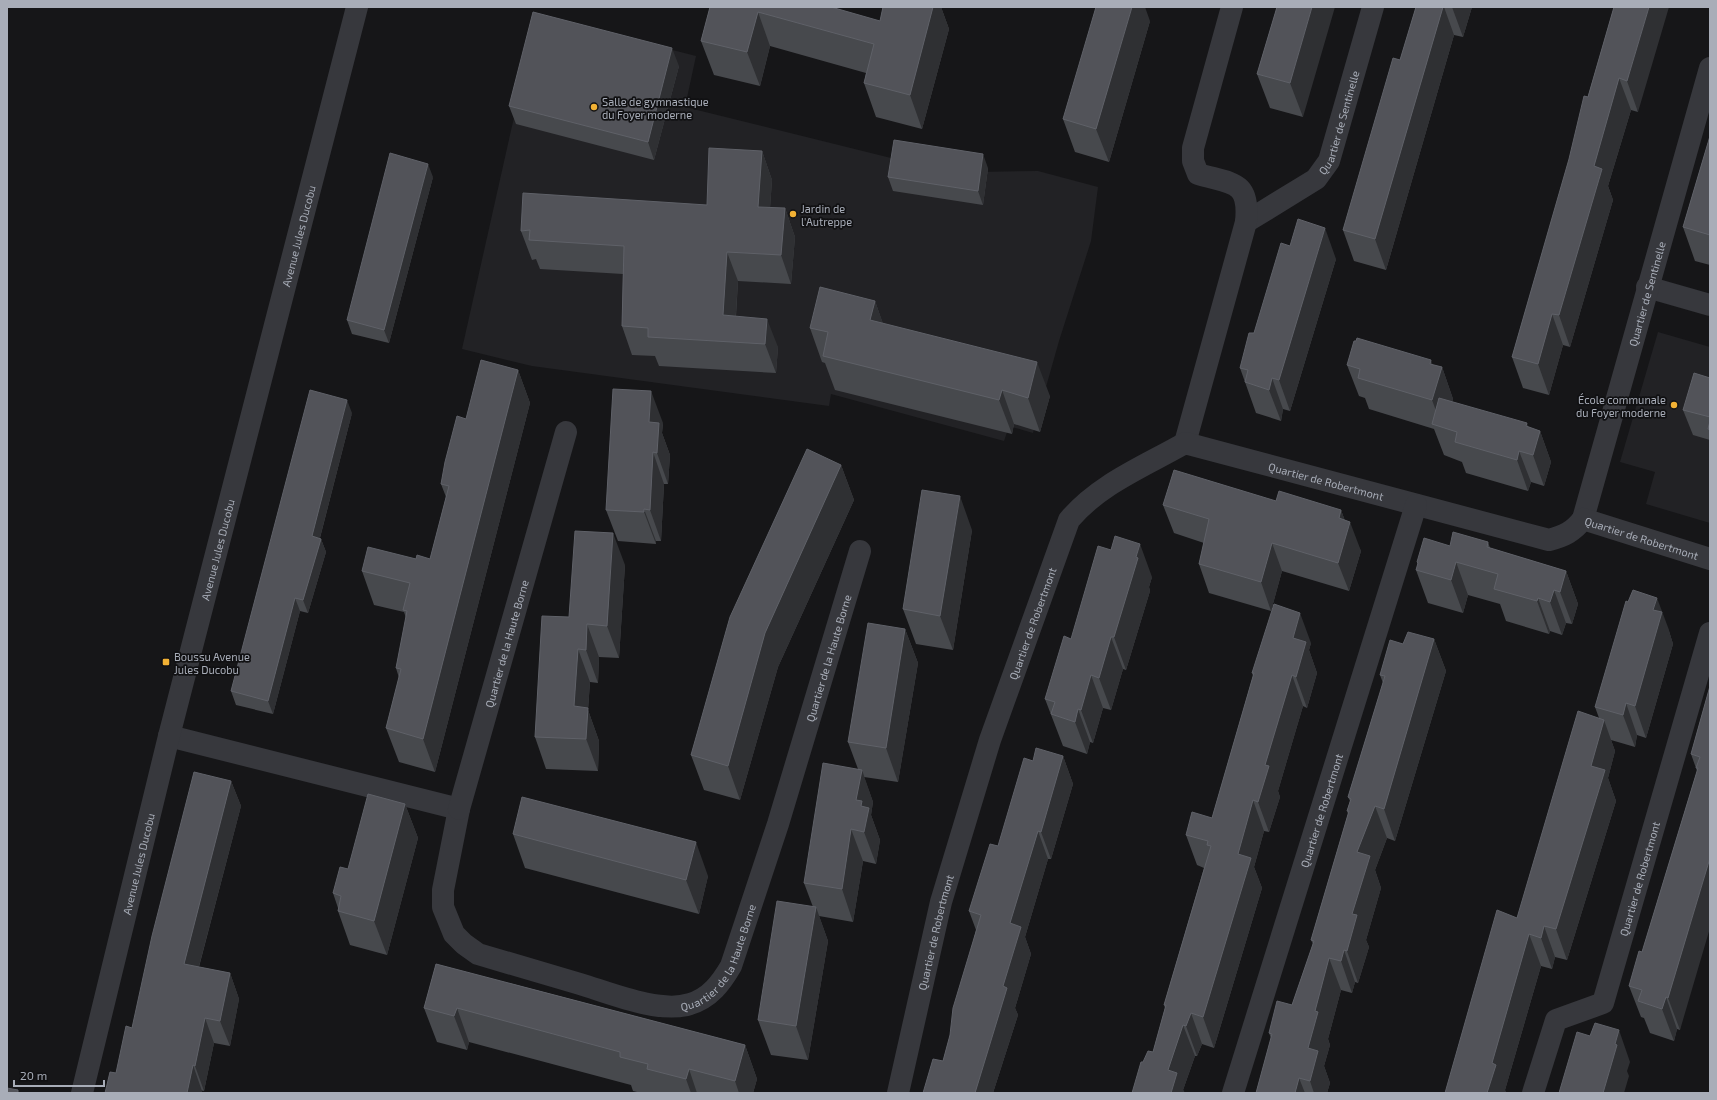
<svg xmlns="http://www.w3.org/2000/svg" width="1717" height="1100" viewBox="0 0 1717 1100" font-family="'Exo 2',sans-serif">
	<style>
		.built { fill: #222225 }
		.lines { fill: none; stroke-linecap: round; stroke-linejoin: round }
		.minor { stroke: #37383d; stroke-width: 22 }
		.wall { fill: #47494d }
		.shaded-wall { fill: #2f3033 }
		.building { fill: #525359; stroke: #5f6168 }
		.poi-dot { fill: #f2b134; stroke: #111113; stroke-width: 1.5 }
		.labels { text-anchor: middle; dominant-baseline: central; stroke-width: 3.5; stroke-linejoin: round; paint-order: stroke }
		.poi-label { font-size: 11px; fill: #a8adb8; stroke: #111113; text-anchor: start }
		.street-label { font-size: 11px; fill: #a8adb8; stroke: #111113 }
	</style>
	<rect width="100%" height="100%" fill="#161618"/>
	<!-- built -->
	<path class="built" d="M 540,16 L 696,56 L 685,107 L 895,159 L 978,172 L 1038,171 L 1098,187 L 1091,241 L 1059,341 L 1033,433 L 1009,426 L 1004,441 L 831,394 L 829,406 L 532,366 L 462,349 L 512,126 Z
		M 1658,332 L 1710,347 L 1710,523 L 1646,504 L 1655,472 L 1620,462 Z"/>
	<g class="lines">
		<!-- minor -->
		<g class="minor">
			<path id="s1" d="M 1246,222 L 1316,179 L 1329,161 L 1373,7"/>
			<path d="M 1647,287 L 1710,305"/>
			<path d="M 1185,443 L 1246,222 C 1250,180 1232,184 1198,174 L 1193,161 L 1193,148 L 1232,7"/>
			<path id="s2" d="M 1583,519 L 1710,68"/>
			<path id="s3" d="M 169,736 L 459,809 L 443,890 L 443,907 L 454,934 L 464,944 L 478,954 C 512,964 546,974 580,984 C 610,993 660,1014 690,1004 C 710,998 721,983 731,966 L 778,824 L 860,551"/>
			<path id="s4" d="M 459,809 L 566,432"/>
			<path id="s5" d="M 82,1093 L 169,736 L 357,7"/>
			<path id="s6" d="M 898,1093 L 941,902 L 990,740 L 1069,520 C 1099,484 1145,466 1185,443 L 1549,540 C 1564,536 1573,532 1583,519 L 1710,559"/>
			<path id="s7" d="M 1233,1093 L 1416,505"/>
			<path id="s8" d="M 1533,1093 L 1556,1020 L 1603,1003 L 1710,633"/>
		</g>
	</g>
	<!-- wall -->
	<path class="wall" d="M 710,7 L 880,21 L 883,7 L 941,7 L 949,29 L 922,129 L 876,117 L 864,83 L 866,73 L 770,46 L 760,86 L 714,75 L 701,41 Z
		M 1277,7 L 1303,117 L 1270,108 L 1257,74 Z
		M 1416,7 L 1472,7 L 1463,37 L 1454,35 L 1386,270 L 1354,261 L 1343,230 L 1400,60 Z
		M 1614,7 L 1638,112 L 1631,110 L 1608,186 L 1613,200 L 1570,347 L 1563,345 L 1549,395 L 1523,388 L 1512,357 Z
		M 1150,21 L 1109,162 L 1075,152 L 1063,119 Z
		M 679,66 L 654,160 L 516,124 L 509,106 Z
		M 1710,136 L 1710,265 L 1695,261 L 1683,227 Z
		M 762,151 L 772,180 L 770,208 L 785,208 L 795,237 L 791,284 L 738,281 L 736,316 L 778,347 L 776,373 L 659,366 L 655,356 L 632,355 L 622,326 L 623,274 L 540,269 L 536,259 L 532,260 L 521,231 L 707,205 Z
		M 988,168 L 983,205 L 893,191 L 888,177 Z
		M 433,177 L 389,343 L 352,334 L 347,320 Z
		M 1336,259 L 1290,411 L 1283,409 L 1281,421 L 1256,413 L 1240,368 L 1254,333 Z
		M 875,301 L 883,324 L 1050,396 L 1040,432 L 1014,424 L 1012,434 L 835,390 L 825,363 L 822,362 L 810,328 Z
		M 1347,365 L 1432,365 L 1442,367 L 1453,399 L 1452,402 L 1540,431 L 1551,462 L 1544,486 L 1531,482 L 1528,491 L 1466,473 L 1462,462 L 1444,455 L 1434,429 L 1369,409 L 1365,398 L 1359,396 Z
		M 518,370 L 530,403 L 435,772 L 399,762 L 386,728 L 399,678 L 396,668 L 406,618 L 404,612 L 374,605 L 362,571 L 416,559 L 430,559 L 446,497 L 441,484 L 466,419 Z
		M 1710,378 L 1710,440 L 1693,435 L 1683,410 Z
		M 352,413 L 320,538 L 321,539 L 326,552 L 308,613 L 300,611 L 273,714 L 236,705 L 231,691 Z
		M 663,423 L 662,433 L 670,455 L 668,484 L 664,484 L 661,541 L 656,541 L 656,544 L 618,541 L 606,510 Z
		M 841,465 L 854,500 L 778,667 L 740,800 L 704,790 L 691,755 Z
		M 1276,501 L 1341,510 L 1345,521 L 1361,551 L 1349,591 L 1282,571 L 1271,611 L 1209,593 L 1199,564 L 1204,543 L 1174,533 L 1163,505 Z
		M 972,530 L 953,650 L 916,644 L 903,609 Z
		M 1488,542 L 1490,548 L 1566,571 L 1578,604 L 1572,624 L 1566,623 L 1562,635 L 1550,631 L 1549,634 L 1506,621 L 1500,604 L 1468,595 L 1463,613 L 1428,603 L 1416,570 L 1418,565 L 1417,562 L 1450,546 Z
		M 625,565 L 619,658 L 599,657 L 598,683 L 590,682 L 588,710 L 599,741 L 598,771 L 546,769 L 535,737 L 569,617 Z
		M 1152,577 L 1149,587 L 1150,591 L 1126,670 L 1123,669 L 1111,710 L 1103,708 L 1093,743 L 1090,742 L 1087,754 L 1063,746 L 1045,699 L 1071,639 Z
		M 905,629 L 918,663 L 898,782 L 864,777 L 873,802 L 871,815 L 880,840 L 876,864 L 863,861 L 853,922 L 819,916 L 828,941 L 808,1060 L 771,1055 L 758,1020 L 813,907 L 804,883 L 858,769 L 848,742 Z
		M 1669,630 L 1669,631 L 1673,644 L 1646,738 L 1637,735 L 1635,747 L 1611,740 L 1615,751 L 1608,778 L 1616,801 L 1567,960 L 1555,957 L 1552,969 L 1541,966 L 1505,1090 L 1506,1093 L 1445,1093 L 1517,918 L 1599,718 L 1595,707 Z
		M 1434,639 L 1446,671 L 1395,841 L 1387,838 L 1375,870 L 1381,888 L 1366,940 L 1369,947 L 1358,983 L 1355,982 L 1352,993 L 1341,990 L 1328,1039 L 1330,1045 L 1324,1066 L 1330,1083 L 1327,1093 L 1256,1093 L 1271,1038 L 1269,1033 L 1292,1005 L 1313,944 L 1311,940 L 1348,814 L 1347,811 L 1350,801 L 1348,797 L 1383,683 L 1380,675 L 1403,644 Z
		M 1311,643 L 1309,650 L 1317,673 L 1307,708 L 1303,706 L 1295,733 L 1278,791 L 1280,797 L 1269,832 L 1264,831 L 1254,867 L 1262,888 L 1214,1048 L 1202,1044 L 1197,1056 L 1195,1056 L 1183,1090 L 1185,1093 L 1132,1093 L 1143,1062 L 1153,1052 L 1165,1008 L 1164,1005 L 1204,868 L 1197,865 L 1186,835 L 1212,818 L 1253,676 L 1252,673 Z
		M 1710,686 L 1680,1030 L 1677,1029 L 1674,1041 L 1650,1033 L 1644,1018 L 1641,1017 L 1629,986 L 1642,952 L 1697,771 L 1691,754 Z
		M 1063,756 L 1073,784 L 1051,859 L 1048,859 L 1025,937 L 1031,954 L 1015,1008 L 1018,1015 L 993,1093 L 923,1093 L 943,1061 L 950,1035 L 976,930 L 969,911 L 998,846 L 1033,761 Z
		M 231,781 L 241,806 L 199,967 L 230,973 L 239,999 L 230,1046 L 214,1043 L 204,1091 L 116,1073 L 132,1028 Z
		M 405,804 L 418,838 L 387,955 L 350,945 L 338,911 L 338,908 L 333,893 Z
		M 513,834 L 708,876 L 699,914 L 525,868 Z
		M 436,964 L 745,1045 L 757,1079 L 753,1093 L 641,1093 L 633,1091 L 631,1085 L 469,1042 L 467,1050 L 437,1042 L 424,1008 Z"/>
	<!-- shaded-wall -->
	<path class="shaded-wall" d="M 933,7 L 941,7 L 949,29 L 922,129 L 910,95 Z
		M 1132,7 L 1145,7 L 1150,21 L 1109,162 L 1096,129 Z
		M 1312,7 L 1335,7 L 1303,117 L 1290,83 Z
		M 1443,7 L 1444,7 L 1454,35 L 1386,270 L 1375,239 Z
		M 1452,7 L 1472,7 L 1463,37 Z
		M 1649,7 L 1669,7 L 1638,112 L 1627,81 Z
		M 758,12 L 770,46 L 760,86 L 747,52 Z
		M 672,48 L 679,66 L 654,160 L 648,142 Z
		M 1619,78 L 1631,110 L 1608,186 L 1613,200 L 1570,347 L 1559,315 L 1594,166 Z
		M 762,151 L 772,180 L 768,236 L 758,207 Z
		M 983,154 L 988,168 L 983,205 L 978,191 Z
		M 428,164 L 433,177 L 389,343 L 384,330 Z
		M 785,208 L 795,237 L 791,284 L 781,255 Z
		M 1325,228 L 1336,259 L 1290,411 L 1279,380 Z
		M 727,252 L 738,281 L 734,342 L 723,315 Z
		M 875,301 L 887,335 L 870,320 Z
		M 1552,314 L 1563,345 L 1549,395 L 1538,364 Z
		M 767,319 L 778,347 L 776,373 L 765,344 Z
		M 1431,360 L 1438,380 L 1442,367 L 1453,399 L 1444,428 L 1442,427 L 1432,400 L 1430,364 Z
		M 1037,362 L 1050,396 L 1040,432 L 1028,398 Z
		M 518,370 L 530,403 L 435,772 L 423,739 Z
		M 1272,378 L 1283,409 L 1281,421 L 1269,390 Z
		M 1002,390 L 1014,424 L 1012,434 L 999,400 Z
		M 651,391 L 663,423 L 662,433 L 670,455 L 668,484 L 657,453 L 649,422 Z
		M 347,400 L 352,413 L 317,549 L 312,536 Z
		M 1527,423 L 1535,446 L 1540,431 L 1551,462 L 1544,486 L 1533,455 L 1526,426 Z
		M 1519,451 L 1531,482 L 1528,491 L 1517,460 Z
		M 653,452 L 664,484 L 661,541 L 650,510 Z
		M 841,465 L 854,500 L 778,667 L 740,800 L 728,766 L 765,633 Z
		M 960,496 L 972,530 L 953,650 L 940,616 Z
		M 644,509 L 656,541 L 656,544 L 644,512 Z
		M 1341,510 L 1348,529 L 1350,522 L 1361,551 L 1349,591 L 1338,563 L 1339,518 Z
		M 613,533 L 625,565 L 619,658 L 607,626 Z
		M 321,539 L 326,552 L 308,613 L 303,600 Z
		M 1272,543 L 1282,571 L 1271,611 L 1261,582 Z
		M 1140,544 L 1152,577 L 1149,587 L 1150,591 L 1126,670 L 1114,637 Z
		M 1456,562 L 1468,595 L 1463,613 L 1451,580 Z
		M 1566,571 L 1578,604 L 1572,624 L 1560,592 Z
		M 1554,590 L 1566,623 L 1562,635 L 1550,602 Z
		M 295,598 L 300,611 L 273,714 L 268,701 Z
		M 1538,598 L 1550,631 L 1549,634 L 1537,601 Z
		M 1657,598 L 1669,630 L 1669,631 L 1673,644 L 1646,738 L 1635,706 L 1653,610 Z
		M 1300,613 L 1311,643 L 1309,650 L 1317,673 L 1307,708 L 1296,677 L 1293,638 Z
		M 587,624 L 599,657 L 598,683 L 586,650 Z
		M 905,629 L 918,663 L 898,782 L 886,748 Z
		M 1111,637 L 1123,669 L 1111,710 L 1099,678 Z
		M 1434,639 L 1446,671 L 1395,841 L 1384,809 Z
		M 578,649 L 590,682 L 588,710 L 599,741 L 598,771 L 574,706 Z
		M 1091,675 L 1103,708 L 1093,743 L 1081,710 Z
		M 1292,675 L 1303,706 L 1278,791 L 1280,797 L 1269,832 L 1258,802 L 1265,765 Z
		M 1626,703 L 1637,735 L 1635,747 L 1623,715 Z
		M 1078,709 L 1090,742 L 1087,754 L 1075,722 Z
		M 1604,720 L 1615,751 L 1608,778 L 1616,801 L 1567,960 L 1556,929 L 1591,766 Z
		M 1063,756 L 1073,784 L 1051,859 L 1041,832 Z
		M 862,770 L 873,802 L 871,815 L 880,840 L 876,864 L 864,832 L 856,800 Z
		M 231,781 L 241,806 L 193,989 L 184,964 Z
		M 1253,800 L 1264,831 L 1254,867 L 1262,888 L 1214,1048 L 1203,1017 L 1238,854 Z
		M 405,804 L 418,838 L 387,955 L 374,921 Z
		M 1375,806 L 1387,838 L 1375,870 L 1381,888 L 1366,940 L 1369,947 L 1358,983 L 1347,951 L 1352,914 L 1357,852 Z
		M 851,829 L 863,861 L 853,922 L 842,889 Z
		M 1038,831 L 1048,859 L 1025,937 L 1031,954 L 1015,1008 L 1018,1015 L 993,1093 L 975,1093 L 1003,986 L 1010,923 Z
		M 696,842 L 708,876 L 699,914 L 686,880 Z
		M 1710,858 L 1710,928 L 1680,1030 L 1668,998 Z
		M 816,907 L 828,941 L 808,1060 L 796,1026 Z
		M 1544,926 L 1555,957 L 1552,969 L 1541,938 Z
		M 1529,934 L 1541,966 L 1505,1090 L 1506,1093 L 1487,1093 L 1492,1063 Z
		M 1344,950 L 1355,982 L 1352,993 L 1341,961 Z
		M 1329,958 L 1341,990 L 1328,1039 L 1330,1045 L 1324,1066 L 1330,1083 L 1327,1093 L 1314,1093 L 1310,1081 L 1308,1048 L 1315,1011 Z
		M 230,973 L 239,999 L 230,1046 L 220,1021 Z
		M 1666,997 L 1677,1029 L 1674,1041 L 1662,1009 Z
		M 457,1008 L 469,1042 L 467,1050 L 454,1016 Z
		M 1191,1013 L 1202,1044 L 1197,1056 L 1186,1026 Z
		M 205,1018 L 214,1043 L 204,1091 L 195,1066 Z
		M 1183,1025 L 1195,1056 L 1183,1090 L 1185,1093 L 1171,1093 L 1168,1070 Z
		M 1619,1030 L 1630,1062 L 1627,1071 L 1629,1076 L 1624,1093 L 1603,1093 L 1615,1044 Z
		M 745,1045 L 757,1079 L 753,1093 L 739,1093 L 735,1081 Z
		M 193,1065 L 202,1091 L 202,1093 L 187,1093 Z
		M 689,1069 L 697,1093 L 691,1093 L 686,1079 Z
		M 1299,1078 L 1305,1093 L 1295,1093 Z"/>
	<!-- building -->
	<path class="building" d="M 710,7 L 831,7 L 880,21 L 883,7 L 933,7 L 910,95 L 864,83 L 874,44 L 758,12 L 747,52 L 701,41 Z
		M 1096,7 L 1132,7 L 1096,129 L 1063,119 Z
		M 1277,7 L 1312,7 L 1290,83 L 1257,74 Z
		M 1416,7 L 1443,7 L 1375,239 L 1343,230 L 1393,58 L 1400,60 Z
		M 1614,7 L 1649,7 L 1627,81 L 1619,78 L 1594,166 L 1602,169 L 1559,315 L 1552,314 L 1538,364 L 1512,357 L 1569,159 L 1584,96 L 1588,97 Z
		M 533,12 L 672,48 L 648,142 L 509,106 Z
		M 1710,136 L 1710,235 L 1683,227 Z
		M 894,140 L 983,154 L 978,191 L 888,177 Z
		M 709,148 L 762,151 L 758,207 L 785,208 L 781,255 L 727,252 L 723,315 L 767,319 L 765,344 L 648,337 L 648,328 L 622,326 L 624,246 L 529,240 L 530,230 L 521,231 L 523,193 L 707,205 Z
		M 390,153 L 428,164 L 384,330 L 347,320 Z
		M 1298,219 L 1325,228 L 1279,380 L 1272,378 L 1269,390 L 1245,382 L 1248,370 L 1240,368 L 1249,333 L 1254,333 L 1281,243 L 1290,246 Z
		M 820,287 L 875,301 L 870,320 L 1037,362 L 1028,398 L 1002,390 L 999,400 L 823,356 L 828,332 L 810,328 Z
		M 1357,338 L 1431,360 L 1430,364 L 1442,367 L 1432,400 L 1358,378 L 1360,369 L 1347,365 L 1354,341 L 1356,341 Z
		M 481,360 L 518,370 L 423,739 L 386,728 L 401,669 L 396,668 L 407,611 L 403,610 L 410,583 L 362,571 L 368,547 L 416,559 L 417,555 L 430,559 L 449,486 L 441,484 L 445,462 L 457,416 L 466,419 Z
		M 1694,373 L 1710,378 L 1710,417 L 1683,410 Z
		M 613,389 L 651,391 L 649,422 L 659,423 L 657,453 L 653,452 L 650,510 L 644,509 L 644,512 L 606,510 Z
		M 310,390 L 347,400 L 312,536 L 321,539 L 303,600 L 295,598 L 268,701 L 231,691 Z
		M 1439,398 L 1527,423 L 1526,426 L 1540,431 L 1533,455 L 1519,451 L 1517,460 L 1455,442 L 1457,432 L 1432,424 Z
		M 1710,421 L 1710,430 L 1708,429 Z
		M 807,449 L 841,465 L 765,633 L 728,766 L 691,755 L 730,617 Z
		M 1174,470 L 1276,501 L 1279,491 L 1341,510 L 1339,518 L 1350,522 L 1338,563 L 1272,543 L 1261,582 L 1199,564 L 1209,519 L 1163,505 Z
		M 922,490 L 960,496 L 940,616 L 903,609 Z
		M 575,531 L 613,533 L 607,626 L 587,624 L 586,650 L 578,649 L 574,706 L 588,708 L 586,739 L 535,737 L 542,616 L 569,617 Z
		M 1453,532 L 1488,542 L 1487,547 L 1566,571 L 1560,592 L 1554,590 L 1550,602 L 1538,598 L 1537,601 L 1494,589 L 1498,574 L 1456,562 L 1451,580 L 1416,570 L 1418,563 L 1417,562 L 1424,538 L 1450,546 Z
		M 1115,536 L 1140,544 L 1136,557 L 1138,558 L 1114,637 L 1111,637 L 1099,678 L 1091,675 L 1081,710 L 1078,709 L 1075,722 L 1051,714 L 1055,702 L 1045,699 L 1064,636 L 1071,639 L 1098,546 L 1111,550 Z
		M 1633,590 L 1657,598 L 1653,610 L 1662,612 L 1635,706 L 1626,703 L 1623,715 L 1595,707 L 1626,601 L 1628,602 Z
		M 1274,604 L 1300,613 L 1293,638 L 1306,642 L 1296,677 L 1292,675 L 1265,765 L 1269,766 L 1258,802 L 1253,800 L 1238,854 L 1251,858 L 1203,1017 L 1191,1013 L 1186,1026 L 1183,1025 L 1168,1070 L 1177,1073 L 1171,1093 L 1132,1093 L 1141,1062 L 1143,1062 L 1148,1051 L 1153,1052 L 1166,1005 L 1164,1005 L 1211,846 L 1207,845 L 1208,841 L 1186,835 L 1192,812 L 1212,818 L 1254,673 L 1252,673 Z
		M 868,623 L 905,629 L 886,748 L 848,742 Z
		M 1408,632 L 1434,639 L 1384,809 L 1375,806 L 1357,852 L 1370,856 L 1352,914 L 1357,915 L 1347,951 L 1344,950 L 1341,961 L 1329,958 L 1315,1011 L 1318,1012 L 1308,1048 L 1318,1051 L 1310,1081 L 1299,1078 L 1295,1093 L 1256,1093 L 1272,1034 L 1269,1033 L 1277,1001 L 1292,1005 L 1314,941 L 1311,940 L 1349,811 L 1347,811 L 1351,799 L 1348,797 L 1385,676 L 1380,675 L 1390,640 L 1403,644 Z
		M 1710,686 L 1710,858 L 1668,998 L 1666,997 L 1662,1009 L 1638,1001 L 1642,990 L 1629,986 L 1639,951 L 1642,952 L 1698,768 L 1696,768 L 1700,757 L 1691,754 Z
		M 1578,711 L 1604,720 L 1591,766 L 1605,770 L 1556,929 L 1544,926 L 1541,938 L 1529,934 L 1492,1063 L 1496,1065 L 1487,1093 L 1445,1093 L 1497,910 L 1517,918 Z
		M 1036,748 L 1063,756 L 1041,832 L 1038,831 L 1010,923 L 1021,927 L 1003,986 L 1007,988 L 975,1093 L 923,1093 L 933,1059 L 943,1061 L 950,1035 L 953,1008 L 981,915 L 969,911 L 990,844 L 998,846 L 1024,758 L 1033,761 Z
		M 823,763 L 862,770 L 856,800 L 862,801 L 861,806 L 869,808 L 864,832 L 851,829 L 842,889 L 804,883 Z
		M 194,772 L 231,781 L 184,964 L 230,973 L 220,1021 L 205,1018 L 195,1066 L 193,1065 L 187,1093 L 105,1093 L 110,1072 L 116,1073 L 126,1026 L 132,1028 L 152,936 Z
		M 368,794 L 405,804 L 374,921 L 338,911 L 341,896 L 333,893 L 340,867 L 348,869 Z
		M 522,797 L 696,842 L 686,880 L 513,834 Z
		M 777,901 L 816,907 L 796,1026 L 758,1020 Z
		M 436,964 L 745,1045 L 735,1081 L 689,1069 L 686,1079 L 647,1069 L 648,1064 L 620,1057 L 620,1052 L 457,1008 L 454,1016 L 424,1008 Z
		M 1595,1023 L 1619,1030 L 1615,1044 L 1617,1045 L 1603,1093 L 1559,1093 L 1577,1032 L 1590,1036 Z
		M 7,1088 L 18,1090 L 18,1093 L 7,1093 Z"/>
	<!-- markers -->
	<g class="poi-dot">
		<circle cx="594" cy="107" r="4"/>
		<circle cx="793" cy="214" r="4"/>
		<circle cx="1674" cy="405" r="4"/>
		<rect x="162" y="658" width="8" height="8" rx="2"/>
	</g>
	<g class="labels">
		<!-- poi labels -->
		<g class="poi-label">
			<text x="602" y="101">Salle de gymnastique<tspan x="602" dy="13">du Foyer moderne</tspan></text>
			<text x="801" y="208">Jardin de<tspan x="801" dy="13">l'Autreppe</tspan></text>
			<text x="1666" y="399" text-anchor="end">École communale<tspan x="1666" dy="13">du Foyer moderne</tspan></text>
			<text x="174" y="656">Boussu Avenue<tspan x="174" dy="13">Jules Ducobu</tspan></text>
		</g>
		<!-- street labels -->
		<g class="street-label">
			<text stroke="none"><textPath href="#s1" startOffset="144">Quartier de Sentinelle</textPath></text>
			<text stroke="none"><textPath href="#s5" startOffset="884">Avenue Jules Ducobu</textPath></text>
			<text stroke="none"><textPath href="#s2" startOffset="234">Quartier de Sentinelle</textPath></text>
			<text stroke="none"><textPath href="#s6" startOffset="885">Quartier de Robertmont</textPath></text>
			<text stroke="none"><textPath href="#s6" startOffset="1218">Quartier de Robertmont</textPath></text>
			<text stroke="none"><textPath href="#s5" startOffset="560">Avenue Jules Ducobu</textPath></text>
			<text stroke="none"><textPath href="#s6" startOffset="489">Quartier de Robertmont</textPath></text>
			<text stroke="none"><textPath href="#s4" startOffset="172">Quartier de la Haute Borne</textPath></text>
			<text stroke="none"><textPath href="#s3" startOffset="1059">Quartier de la Haute Borne</textPath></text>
			<text stroke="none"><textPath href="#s7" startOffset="296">Quartier de Robertmont</textPath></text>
			<text stroke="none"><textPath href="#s5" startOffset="236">Avenue Jules Ducobu</textPath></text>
			<text stroke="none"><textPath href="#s8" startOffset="256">Quartier de Robertmont</textPath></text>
			<text stroke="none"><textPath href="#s6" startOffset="165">Quartier de Robertmont</textPath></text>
			<text stroke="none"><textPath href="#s3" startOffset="735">Quartier de la Haute Borne</textPath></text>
		</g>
	</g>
	<!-- border -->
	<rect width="1717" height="1100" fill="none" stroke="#a8adb8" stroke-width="16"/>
	<!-- scale -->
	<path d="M14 1080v6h90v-6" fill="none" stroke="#a8adb8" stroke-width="2"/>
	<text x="20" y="1080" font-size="12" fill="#a8adb8" stroke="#111113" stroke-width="3" paint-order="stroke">20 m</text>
</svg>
